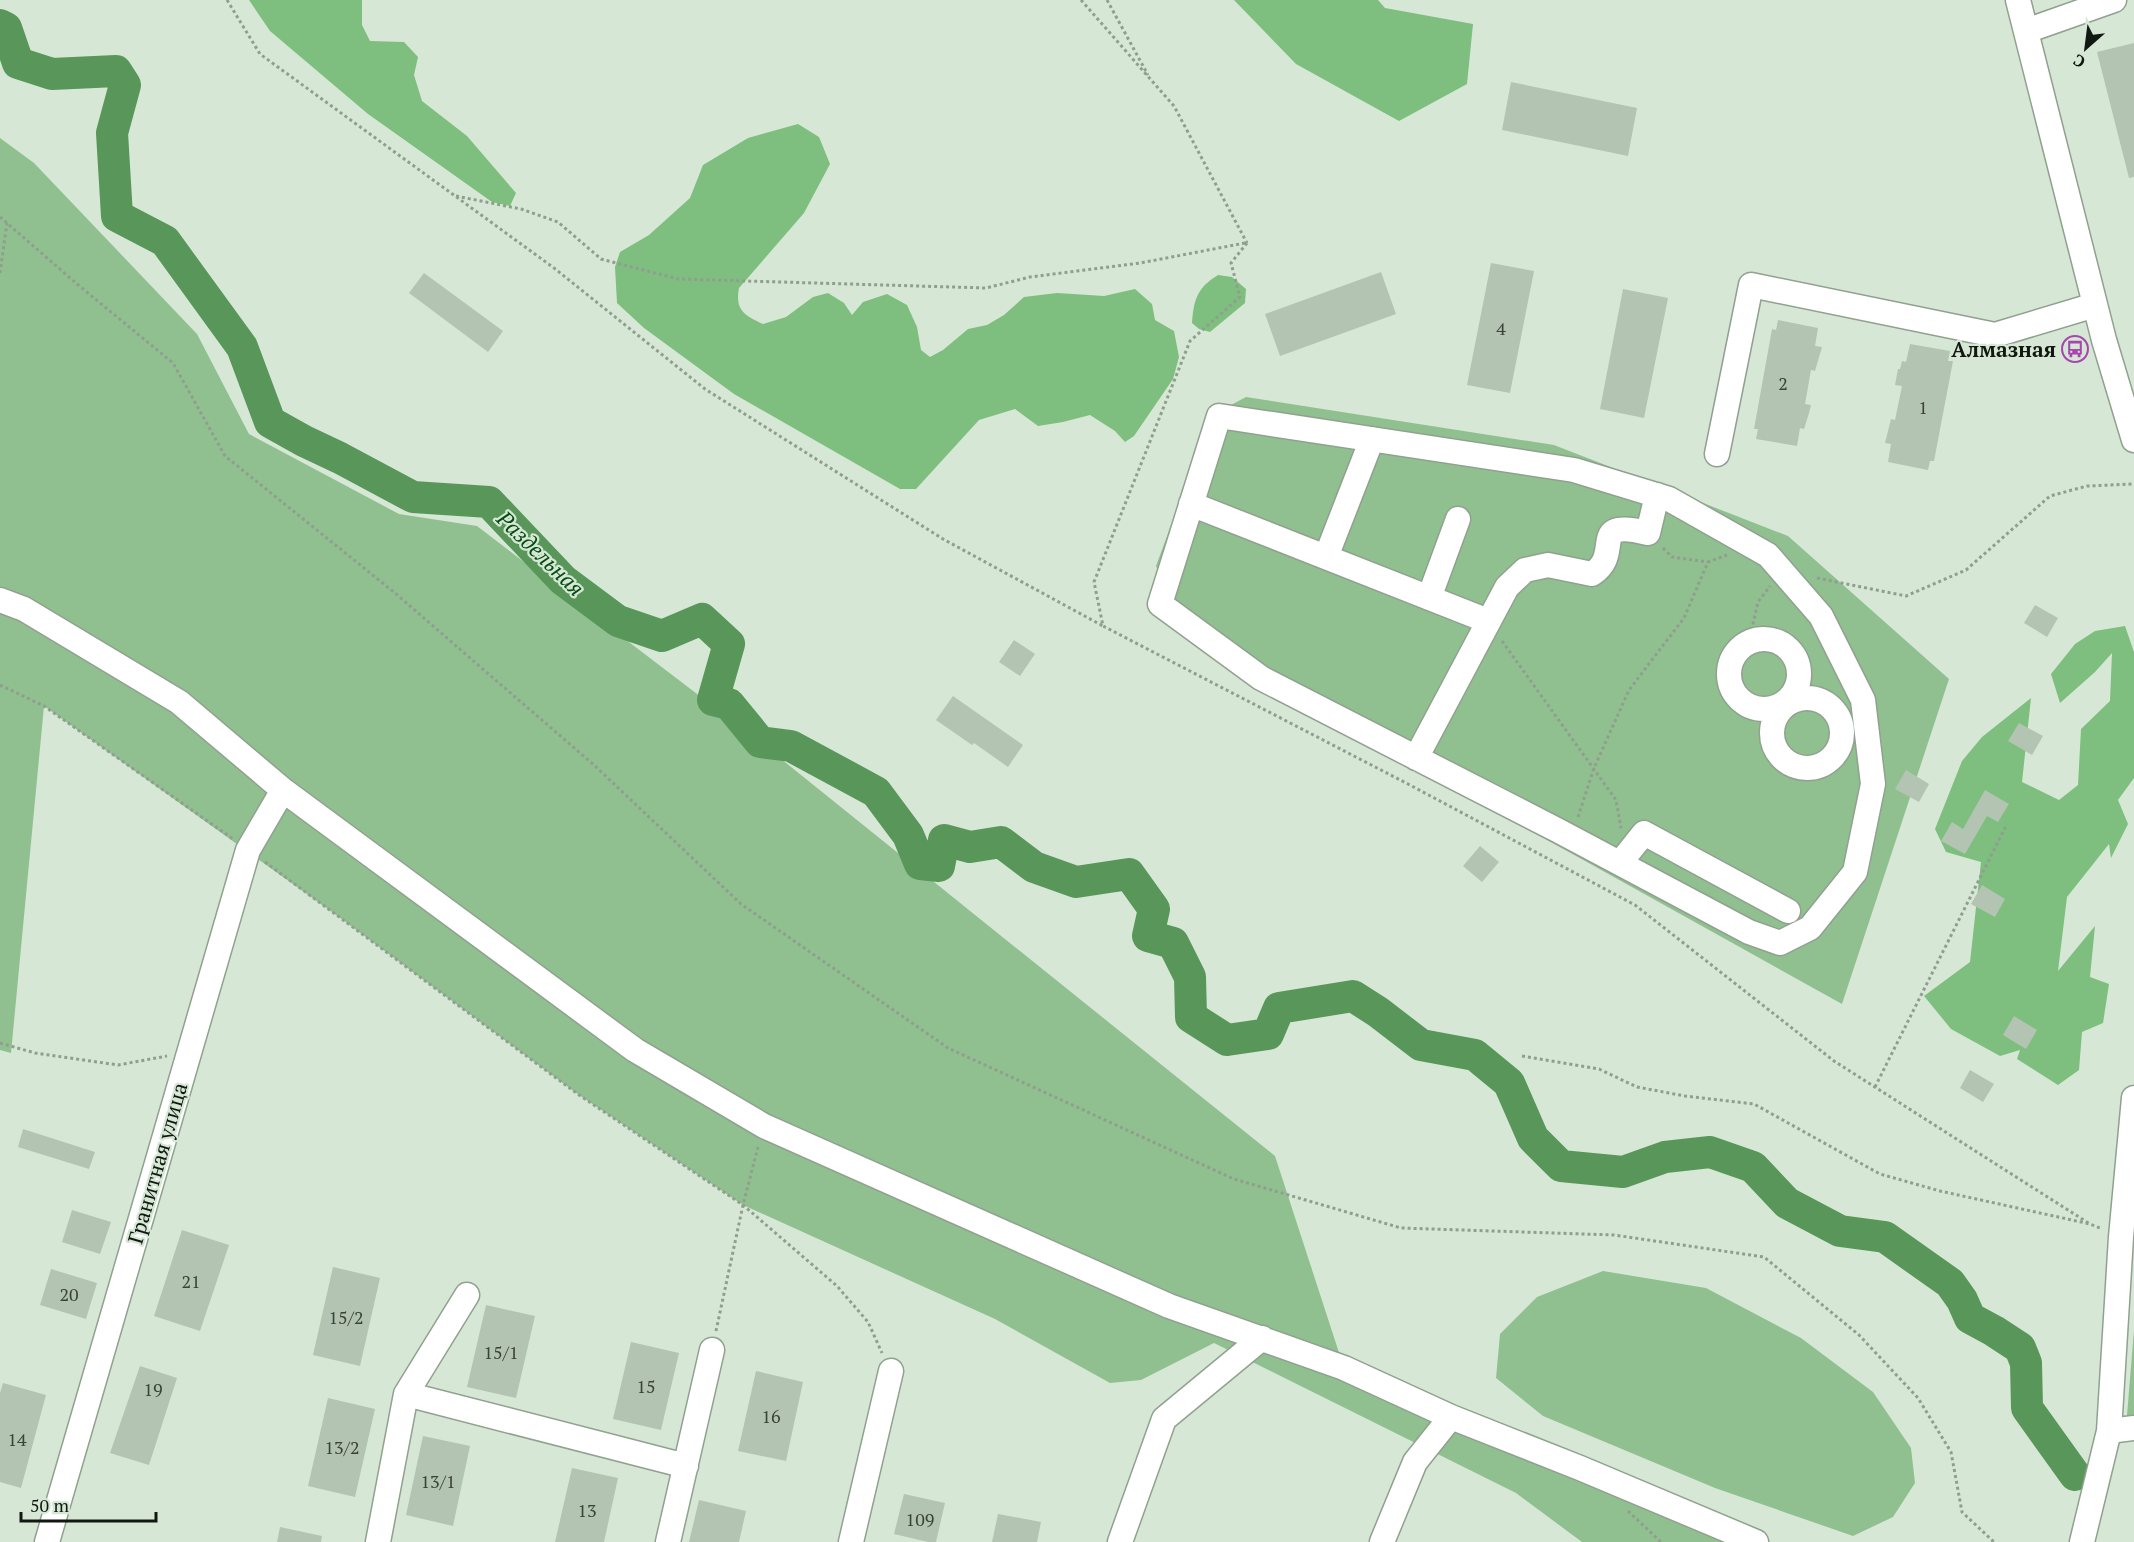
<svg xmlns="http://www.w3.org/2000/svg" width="2134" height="1542" viewBox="0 0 2134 1542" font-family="'PT Serif',serif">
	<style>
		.green { fill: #90c08f }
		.forest { fill: #7ebe7e }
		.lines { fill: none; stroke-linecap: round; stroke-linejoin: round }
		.river { stroke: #589659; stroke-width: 32 }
		.building { fill: #b3c4b2 }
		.minor-casing { stroke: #90a18f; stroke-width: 27 }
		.path { stroke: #909e8f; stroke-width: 3; stroke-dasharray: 3 3; stroke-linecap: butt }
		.minor { stroke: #fff; stroke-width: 24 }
		.labels { text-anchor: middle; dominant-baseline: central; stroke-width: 4.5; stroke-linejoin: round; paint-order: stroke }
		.number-label { font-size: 18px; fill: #3a4339 }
		.poi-label { font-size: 21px; font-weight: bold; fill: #111811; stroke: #d6e8d5; text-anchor: end }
		.street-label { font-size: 21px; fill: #111811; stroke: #d6e8d5 }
		.water-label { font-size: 22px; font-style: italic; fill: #044c0f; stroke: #d6e8d5 }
	</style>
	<rect width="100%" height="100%" fill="#d6e8d5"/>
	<!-- green -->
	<path class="green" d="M 0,138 L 34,163 L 197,334 L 249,434 L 399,514 L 477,526 L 760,742 L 1275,1156 L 1344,1368 L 1756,1542 L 1582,1542 L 1516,1493 L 1214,1343 L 1141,1380 L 1110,1383 L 995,1319 L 743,1205 L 579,1095 L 332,912 L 44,706 L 11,1053 L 0,1050 Z
		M 1246,397 L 1554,445 L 1788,536 L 1949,679 L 1842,1004 L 1355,733 L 1171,601 L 1156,566 L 1212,415 Z
		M 1603,1271 L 1706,1288 L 1801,1338 L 1873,1392 L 1911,1448 L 1915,1483 L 1893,1517 L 1853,1536 L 1715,1488 L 1543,1416 L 1496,1378 L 1500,1334 L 1537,1297 Z
		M 2134,1331 L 2134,1415 L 2127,1415 L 2133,1342 Z"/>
	<!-- forest -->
	<path class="forest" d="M 249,0 L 362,0 L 362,25 L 370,41 L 404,42 L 418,57 L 414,75 L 422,101 L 467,136 L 516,193 L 510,206 L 492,202 L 368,114 L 270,31 Z
		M 1234,0 L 1378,0 L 1385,8 L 1473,24 L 1467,84 L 1399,121 L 1296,64 Z
		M 798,124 L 819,137 L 830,164 L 804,213 L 739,288 C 735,310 744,315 763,324 L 786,317 L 813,297 L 828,293 L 844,303 L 852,315 L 863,302 L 887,294 L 907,305 L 917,327 L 921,350 L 930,357 L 943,350 L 968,329 L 987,325 L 1004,315 L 1024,297 L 1057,293 L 1104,296 L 1135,289 L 1152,304 L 1155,320 L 1174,331 L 1179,357 L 1173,379 L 1134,436 L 1125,442 L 1115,431 L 1090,415 L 1063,422 L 1038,426 L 1015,409 L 979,420 L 916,489 L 900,489 L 734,394 L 644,328 L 617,303 L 615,267 L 620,252 L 649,235 L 690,198 L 703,165 L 748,138 Z
		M 1218,275 L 1232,277 L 1246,289 L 1245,303 L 1210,332 L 1199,329 L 1192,323 C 1194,299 1197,288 1218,275 Z
		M 2125,626 L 2134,652 L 2134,778 L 2118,800 L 2128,824 L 2111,858 L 2109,844 L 2067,897 L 2058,971 L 2095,926 L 2090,977 L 2109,984 L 2103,1023 L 2082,1032 L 2079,1070 L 2058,1085 L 2017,1059 L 2020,1050 L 2000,1056 L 1951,1029 L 1924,996 L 1970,962 L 1981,862 L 1946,852 L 1935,829 L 1962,761 L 1982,737 L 2031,698 L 2022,782 L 2059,800 L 2078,785 L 2081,729 L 2110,701 L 2112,653 L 2095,672 L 2060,703 L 2051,674 L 2075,644 L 2095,631 Z"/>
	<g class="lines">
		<!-- river -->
		<path class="river" d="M 0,25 L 6,28 L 18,63 L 52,74 L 116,71 L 125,85 L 112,133 L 117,216 L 165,241 L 242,347 L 270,422 L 304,441 L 340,458 L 413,497 L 489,502 L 563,580 L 618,621 L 662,636 L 702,619 L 729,644 L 713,700 L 729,704 L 760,742 L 791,746 L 876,792 L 908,835 L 920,864 L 939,866 L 944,840 L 970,847 L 1001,842 L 1034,867 L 1076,882 L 1129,874 L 1154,909 L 1148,936 L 1173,943 L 1190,977 L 1191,1017 L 1227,1040 L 1268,1034 L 1279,1008 L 1353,996 L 1378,1012 L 1421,1045 L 1475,1055 L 1509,1083 L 1533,1138 L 1561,1166 L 1623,1172 L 1665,1157 L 1710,1152 L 1753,1167 L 1787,1203 L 1840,1231 L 1885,1237 L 1950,1283 L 1962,1300 L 1970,1318 L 1994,1331 L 2020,1348 L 2026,1363 L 2027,1408 L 2075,1475"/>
	</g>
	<!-- building -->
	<path class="building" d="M 2134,43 L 2134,177 L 2129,178 L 2097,52 Z
		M 1511,82 L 1637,108 L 1628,156 L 1502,130 Z
		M 1491,263 L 1534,271 L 1510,393 L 1467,385 Z
		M 1381,272 L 1396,314 L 1280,356 L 1265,314 Z
		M 424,273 L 503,331 L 488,352 L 409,293 Z
		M 1623,289 L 1668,298 L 1644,418 L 1600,409 Z
		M 1778,320 L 1818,328 L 1815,346 L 1822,347 L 1815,371 L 1811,370 L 1805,404 L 1811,405 L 1809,413 L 1804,429 L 1800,428 L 1797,446 L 1756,439 L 1758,429 L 1754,429 L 1772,329 L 1776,330 Z
		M 1910,344 L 1950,351 L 1948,361 L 1953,361 L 1934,461 L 1930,461 L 1928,470 L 1888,462 L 1891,444 L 1885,443 L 1891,419 L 1895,420 L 1902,386 L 1895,385 L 1898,369 L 1900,369 L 1902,361 L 1906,362 Z
		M 2035,605 L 2058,618 L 2047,637 L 2024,623 Z
		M 1014,640 L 1035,654 L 1020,676 L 999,662 Z
		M 953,696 L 1023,745 L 1008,767 L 974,743 L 972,745 L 936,720 Z
		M 2019,723 L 2043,736 L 2032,755 L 2008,741 Z
		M 1906,770 L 1929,784 L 1919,802 L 1895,789 Z
		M 1985,790 L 2009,804 L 1998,822 L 1987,816 L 1965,854 L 1941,841 L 1952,822 L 1963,829 Z
		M 1480,846 L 1499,862 L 1482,882 L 1463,866 Z
		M 1982,885 L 2005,899 L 1995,917 L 1971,904 Z
		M 2014,1016 L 2037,1030 L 2026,1049 L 2003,1035 Z
		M 1970,1070 L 1994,1084 L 1983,1102 L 1960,1088 Z
		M 23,1129 L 95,1152 L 89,1169 L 18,1147 Z
		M 72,1210 L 111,1222 L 100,1254 L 62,1242 Z
		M 182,1230 L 229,1245 L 200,1331 L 154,1316 Z
		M 333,1267 L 380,1278 L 360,1366 L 313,1355 Z
		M 51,1269 L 97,1283 L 86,1319 L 40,1305 Z
		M 486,1305 L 535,1316 L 516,1398 L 467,1387 Z
		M 631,1342 L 679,1353 L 661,1430 L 613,1419 Z
		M 140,1366 L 177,1378 L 149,1465 L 110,1453 Z
		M 756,1371 L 803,1382 L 786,1461 L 738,1451 Z
		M 3,1383 L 46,1395 L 21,1488 L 0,1482 L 0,1393 Z
		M 328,1398 L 375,1409 L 355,1497 L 308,1486 Z
		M 423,1436 L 470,1446 L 453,1526 L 406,1515 Z
		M 572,1468 L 618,1478 L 604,1542 L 555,1542 Z
		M 904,1494 L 945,1503 L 936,1542 L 928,1542 L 894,1534 Z
		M 699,1500 L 746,1511 L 739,1542 L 689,1542 Z
		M 998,1514 L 1041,1522 L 1037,1542 L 992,1542 Z
		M 280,1527 L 322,1536 L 321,1542 L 277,1542 Z"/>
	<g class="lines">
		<defs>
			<path id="minor" d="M 2018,0 L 2104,340 L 2134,440
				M 2026,31 L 2114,0
				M 1219,416 L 1574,470 L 1669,499 L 1768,555 L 1821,616 L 1863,700 L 1873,784 L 1855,872 L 1810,928 L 1780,943 L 1749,932 L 1559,831 L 1261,678 L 1160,604 Z
				M 1717,454 L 1751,285 L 1995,335 L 2095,305
				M 1191,504 L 1488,621
				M 1326,557 L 1372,439
				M 1429,598 L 1458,519
				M 0,600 L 24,609 L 179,702 L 283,790 L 635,1050 L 764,1126 L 1169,1306 L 1344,1368 L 1451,1417 L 1580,1468 L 1756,1542
				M1729 674a35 35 0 1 1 70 0a35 35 0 1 1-70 0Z
				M1772 733a35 35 0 1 1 70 0a35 35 0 1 1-70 0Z
				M 1416,758 L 1507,587 L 1525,570 L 1548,565 L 1592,574 C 1625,553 1585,518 1648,533 L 1657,495
				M 1620,863 L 1644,833 L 1788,911
				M 406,1394 L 686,1466
				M 2109,1431 L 2134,1428
				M 47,1542 L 248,850 L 283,790
				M 378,1542 L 406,1394 L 467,1295
				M 668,1542 L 712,1350
				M 851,1542 L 891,1371
				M 1120,1542 L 1164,1419 L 1262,1338
				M 1382,1542 L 1415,1462 L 1451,1417
				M 2082,1542 L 2109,1431 L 2121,1237 L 2134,1098"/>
		</defs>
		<!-- minor casing -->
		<use href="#minor" class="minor-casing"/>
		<!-- path -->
		<path class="path" d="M 227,0 L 260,54 L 554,268 L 705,389 L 943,539 L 1103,626
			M 1081,0 L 1174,106 L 1247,243
			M 1107,0 L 1148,75
			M 456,196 L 521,209 L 558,222 L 601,259 L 678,279 L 986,288 L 1030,277 L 1140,263 L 1245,243
			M 0,217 L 77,284 L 173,363 L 225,456 L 395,593 L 470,658 L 594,765 L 741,904 L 948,1048 L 1234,1179 L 1401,1228 L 1614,1235 L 1764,1257 L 1859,1335 L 1918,1398 L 1951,1452 L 1962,1512 L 1994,1542
			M 1247,243 L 1231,263 L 1240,297 L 1190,341 L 1094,582 L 1103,626 L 1408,784 L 1635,905 L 1834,1061 L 2090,1224
			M 0,273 L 7,223
			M 1663,548 L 1672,557 L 1708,562
			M 1817,578 L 1906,596 L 1966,570 L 2050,496 L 2087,486 L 2134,484
			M 1502,641 L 1616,800 L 1621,828
			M 1749,642 L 1758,602 L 1770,586
			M 0,685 L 44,706 L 233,839
			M 1578,817 L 1594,768 L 1629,690 L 1684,618 L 1708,562 L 1727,555
			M 265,862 L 579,1095 L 743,1205 L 837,1286 L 868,1322 L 882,1353
			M 0,1043 L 35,1053 L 118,1065 L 167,1056
			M 1522,1056 L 1599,1069 L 1637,1087 L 1685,1096 L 1754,1104 L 1880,1174 L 1940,1191 L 2090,1224 L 2100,1228
			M 1875,1087 L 2007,824
			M 716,1331 L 743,1205 L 758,1147
			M 1628,1511 L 1661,1542"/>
		<!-- minor -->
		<use href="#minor" class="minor"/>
	</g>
	<!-- icons -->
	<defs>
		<symbol id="bus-ring" viewBox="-11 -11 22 22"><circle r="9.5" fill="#d6e8d5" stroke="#a646ae" stroke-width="1.5"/><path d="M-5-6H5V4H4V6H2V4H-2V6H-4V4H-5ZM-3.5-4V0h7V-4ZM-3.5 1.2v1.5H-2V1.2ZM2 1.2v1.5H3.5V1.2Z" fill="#a646ae"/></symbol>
	</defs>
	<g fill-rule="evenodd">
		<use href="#bus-ring" x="2060" y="334" width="30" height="30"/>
	</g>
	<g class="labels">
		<!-- number labels -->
		<g class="number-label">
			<text x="1501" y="328">4</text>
			<text x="1783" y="383">2</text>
			<text x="1923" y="407">1</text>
			<text x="191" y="1281">21</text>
			<text x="69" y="1294">20</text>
			<text x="346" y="1317">15/2</text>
			<text x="501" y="1352">15/1</text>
			<text x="646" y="1386">15</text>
			<text x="153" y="1389">19</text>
			<text x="771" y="1416">16</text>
			<text x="17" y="1439">14</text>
			<text x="342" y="1447">13/2</text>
			<text x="438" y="1481">13/1</text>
			<text x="587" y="1510">13</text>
			<text x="920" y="1519">109</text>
		</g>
		<!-- poi labels -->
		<g class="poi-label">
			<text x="2056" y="349">Алмазная</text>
		</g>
		<!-- street labels -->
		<g class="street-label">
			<text transform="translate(157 1163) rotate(-74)">Гранитная улица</text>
		</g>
		<!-- water labels -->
		<g class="water-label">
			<text transform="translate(541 553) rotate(44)">Раздельная</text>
		</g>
	</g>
	<!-- north arrow -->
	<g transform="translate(2086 48) rotate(208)" stroke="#d6e8d5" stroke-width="4.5" paint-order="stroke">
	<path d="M0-4.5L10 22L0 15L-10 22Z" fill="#111811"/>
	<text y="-9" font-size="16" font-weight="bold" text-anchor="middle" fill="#111811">С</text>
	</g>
	<!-- scale -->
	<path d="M21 1512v9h135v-9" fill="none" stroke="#111811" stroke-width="3"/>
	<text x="30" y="1512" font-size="18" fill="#111811" stroke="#d6e8d5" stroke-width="4.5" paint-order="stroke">50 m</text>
</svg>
